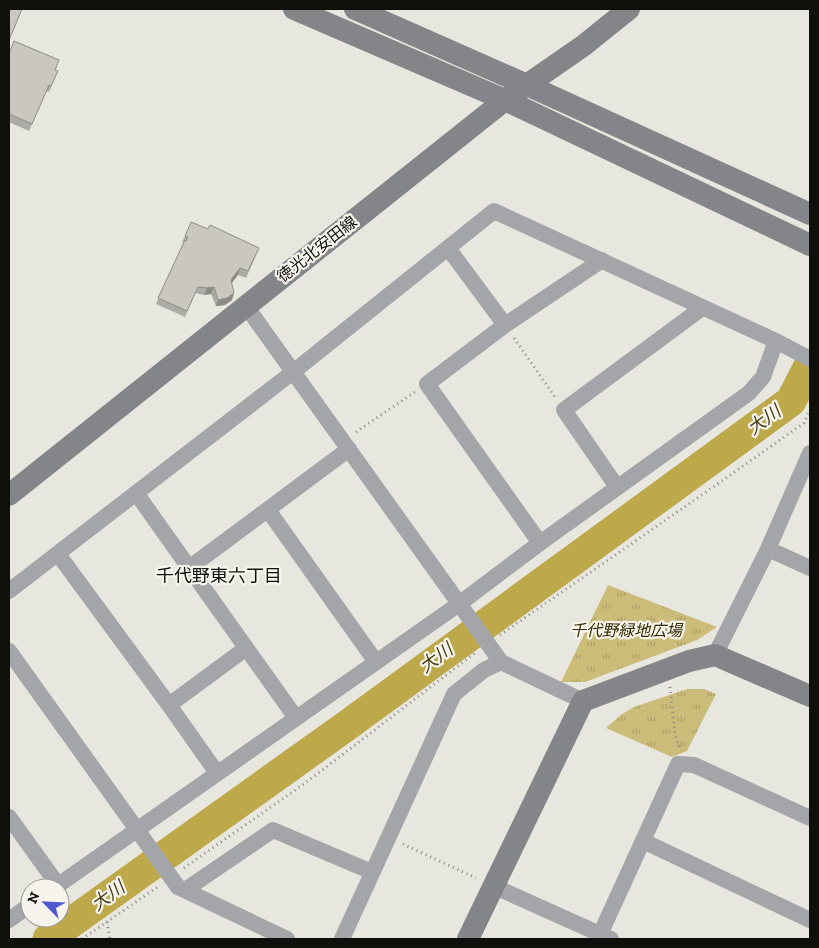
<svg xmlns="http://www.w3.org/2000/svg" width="819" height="948" viewBox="0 0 819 948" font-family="'Zilla Slab','Noto Sans JP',serif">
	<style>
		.grass { fill: url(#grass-tufts) }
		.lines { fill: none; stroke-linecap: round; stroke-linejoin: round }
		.river { stroke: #bda84a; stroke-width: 31 }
		.path { stroke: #8a8983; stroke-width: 3; stroke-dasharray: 1 4; stroke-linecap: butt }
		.street { stroke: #a4a5a8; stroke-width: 16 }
		.secondary { stroke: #848589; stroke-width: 22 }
		.wall { fill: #adaba5 }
		.shaded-wall { fill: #8d8b86 }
		.building { fill: #c9c7c0; stroke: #8d8b86 }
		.labels { text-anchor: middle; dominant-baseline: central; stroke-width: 4.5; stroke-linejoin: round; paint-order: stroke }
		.street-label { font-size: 16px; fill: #0f0f0c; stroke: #f6f4ec }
		.park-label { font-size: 16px; font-style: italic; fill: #332a00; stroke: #f6f4ec }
		.water-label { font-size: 18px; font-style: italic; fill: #483f17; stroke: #f6f4ec }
		.neighbourhood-label { font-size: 18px; fill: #0f0f0c; stroke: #f6f4ec }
	</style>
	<defs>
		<pattern id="grass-tufts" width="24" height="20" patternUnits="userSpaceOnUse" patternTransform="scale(1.25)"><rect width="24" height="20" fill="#ccbc79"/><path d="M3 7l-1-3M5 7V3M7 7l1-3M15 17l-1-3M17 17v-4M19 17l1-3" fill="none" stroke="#aea067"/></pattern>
	</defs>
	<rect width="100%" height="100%" fill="#e8e7df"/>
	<!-- grass -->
	<path class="grass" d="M 608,585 L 717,627 L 697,640 L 585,682 L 561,682 Z
		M 687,689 L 704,689 L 716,694 L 687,751 L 672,757 L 606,728 L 622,714 L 634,707 Z"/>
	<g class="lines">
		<!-- river -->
		<path class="river" d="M 48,939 L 349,724 L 791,401 L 810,364"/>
		<!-- path -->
		<path class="path" d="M 514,338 L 555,397
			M 356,432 L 415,392
			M 500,635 L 719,483 L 804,423 L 810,410
			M 670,687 L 675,734 L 680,749
			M 403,844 L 476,878
			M 184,868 L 308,781 L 475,653
			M 107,922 L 110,939
			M 82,939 L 159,886"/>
		<!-- street -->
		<path class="street" d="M 448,248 L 505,325
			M 246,306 L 501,662 L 583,701
			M 617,487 L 564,410 L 702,308
			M 136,493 L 296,718
			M 268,510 L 376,662
			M 540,543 L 427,384 L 505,325 L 602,260
			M 768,549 L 810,568
			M 58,554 L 169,705 L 245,649
			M 189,568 L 349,449
			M 9,591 L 293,372 L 494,211 L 776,341 L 810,359
			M 9,651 L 178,887 L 287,939
			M 715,655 L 768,549 L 810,453
			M 169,705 L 217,773
			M 9,817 L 58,885
			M 643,841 L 810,920
			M 493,886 L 611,939
			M 54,888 L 459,604 L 540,543 L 749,393 L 763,377 L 776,341
			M 185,890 L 273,830 L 372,872
			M 9,920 L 30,905
			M 342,939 L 454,694 L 484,670 L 501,662
			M 598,939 L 678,764 L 694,765 L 810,818"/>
		<!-- secondary -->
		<path class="secondary" d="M 294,9 L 505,100 L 810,245
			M 355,9 L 527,85 L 810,214
			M 9,495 L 505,100 L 583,46 L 629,9
			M 468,939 L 583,701 L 689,661 L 715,655 L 810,696"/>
	</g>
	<!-- wall -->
	<path class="wall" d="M 9,54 L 58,71 L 49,92 L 46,91 L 29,131 L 9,122 Z
		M 185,236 L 256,255 L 246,278 L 238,275 L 232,283 L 232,300 L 225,305 L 216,306 L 211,294 L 204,295 L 195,293 L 185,317 L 156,304 L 184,243 L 182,242 Z"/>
	<!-- shaded-wall -->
	<path class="shaded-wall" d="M 240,268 L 238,275 L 229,286 L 231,280 Z
		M 214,287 L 211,294 L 204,295 L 207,288 Z
		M 234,293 L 232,300 L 225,305 L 216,306 L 218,300 Z"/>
	<!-- building -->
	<path class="building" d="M 9,9 L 22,9 L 9,40 Z
		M 14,41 L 59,60 L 55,70 L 58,71 L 51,86 L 49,85 L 32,124 L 9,114 L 9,54 Z
		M 191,222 L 208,229 L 210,225 L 259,248 L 248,271 L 240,268 L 231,280 L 234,293 L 227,298 L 218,300 L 214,287 L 207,288 L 198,287 L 187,311 L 158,298 L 185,240 L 186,241 L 188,237 L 185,236 Z"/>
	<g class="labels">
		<!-- street labels -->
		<g class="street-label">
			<text transform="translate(317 249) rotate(-38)">徳光北安田線</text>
		</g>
		<!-- park labels -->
		<g class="park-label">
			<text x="626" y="630">千代野緑地広場</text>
		</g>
		<!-- water labels -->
		<g class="water-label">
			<text transform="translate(764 420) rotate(-36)">大川</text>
			<text transform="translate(436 658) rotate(-36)">大川</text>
			<text transform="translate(108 896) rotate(-36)">大川</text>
		</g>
		<!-- neighbourhood labels -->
		<g class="neighbourhood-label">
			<text x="219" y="576">千代野東六丁目</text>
		</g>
	</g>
	<!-- border -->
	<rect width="819" height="948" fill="none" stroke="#0f0f0c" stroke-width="20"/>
	<!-- north arrow -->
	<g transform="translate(45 903) rotate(294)"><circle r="24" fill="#f6f4ec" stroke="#9a9892"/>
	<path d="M0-4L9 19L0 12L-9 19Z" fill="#4f5ad0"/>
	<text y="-8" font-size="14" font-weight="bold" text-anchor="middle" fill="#0f0f0c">N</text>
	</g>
</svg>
